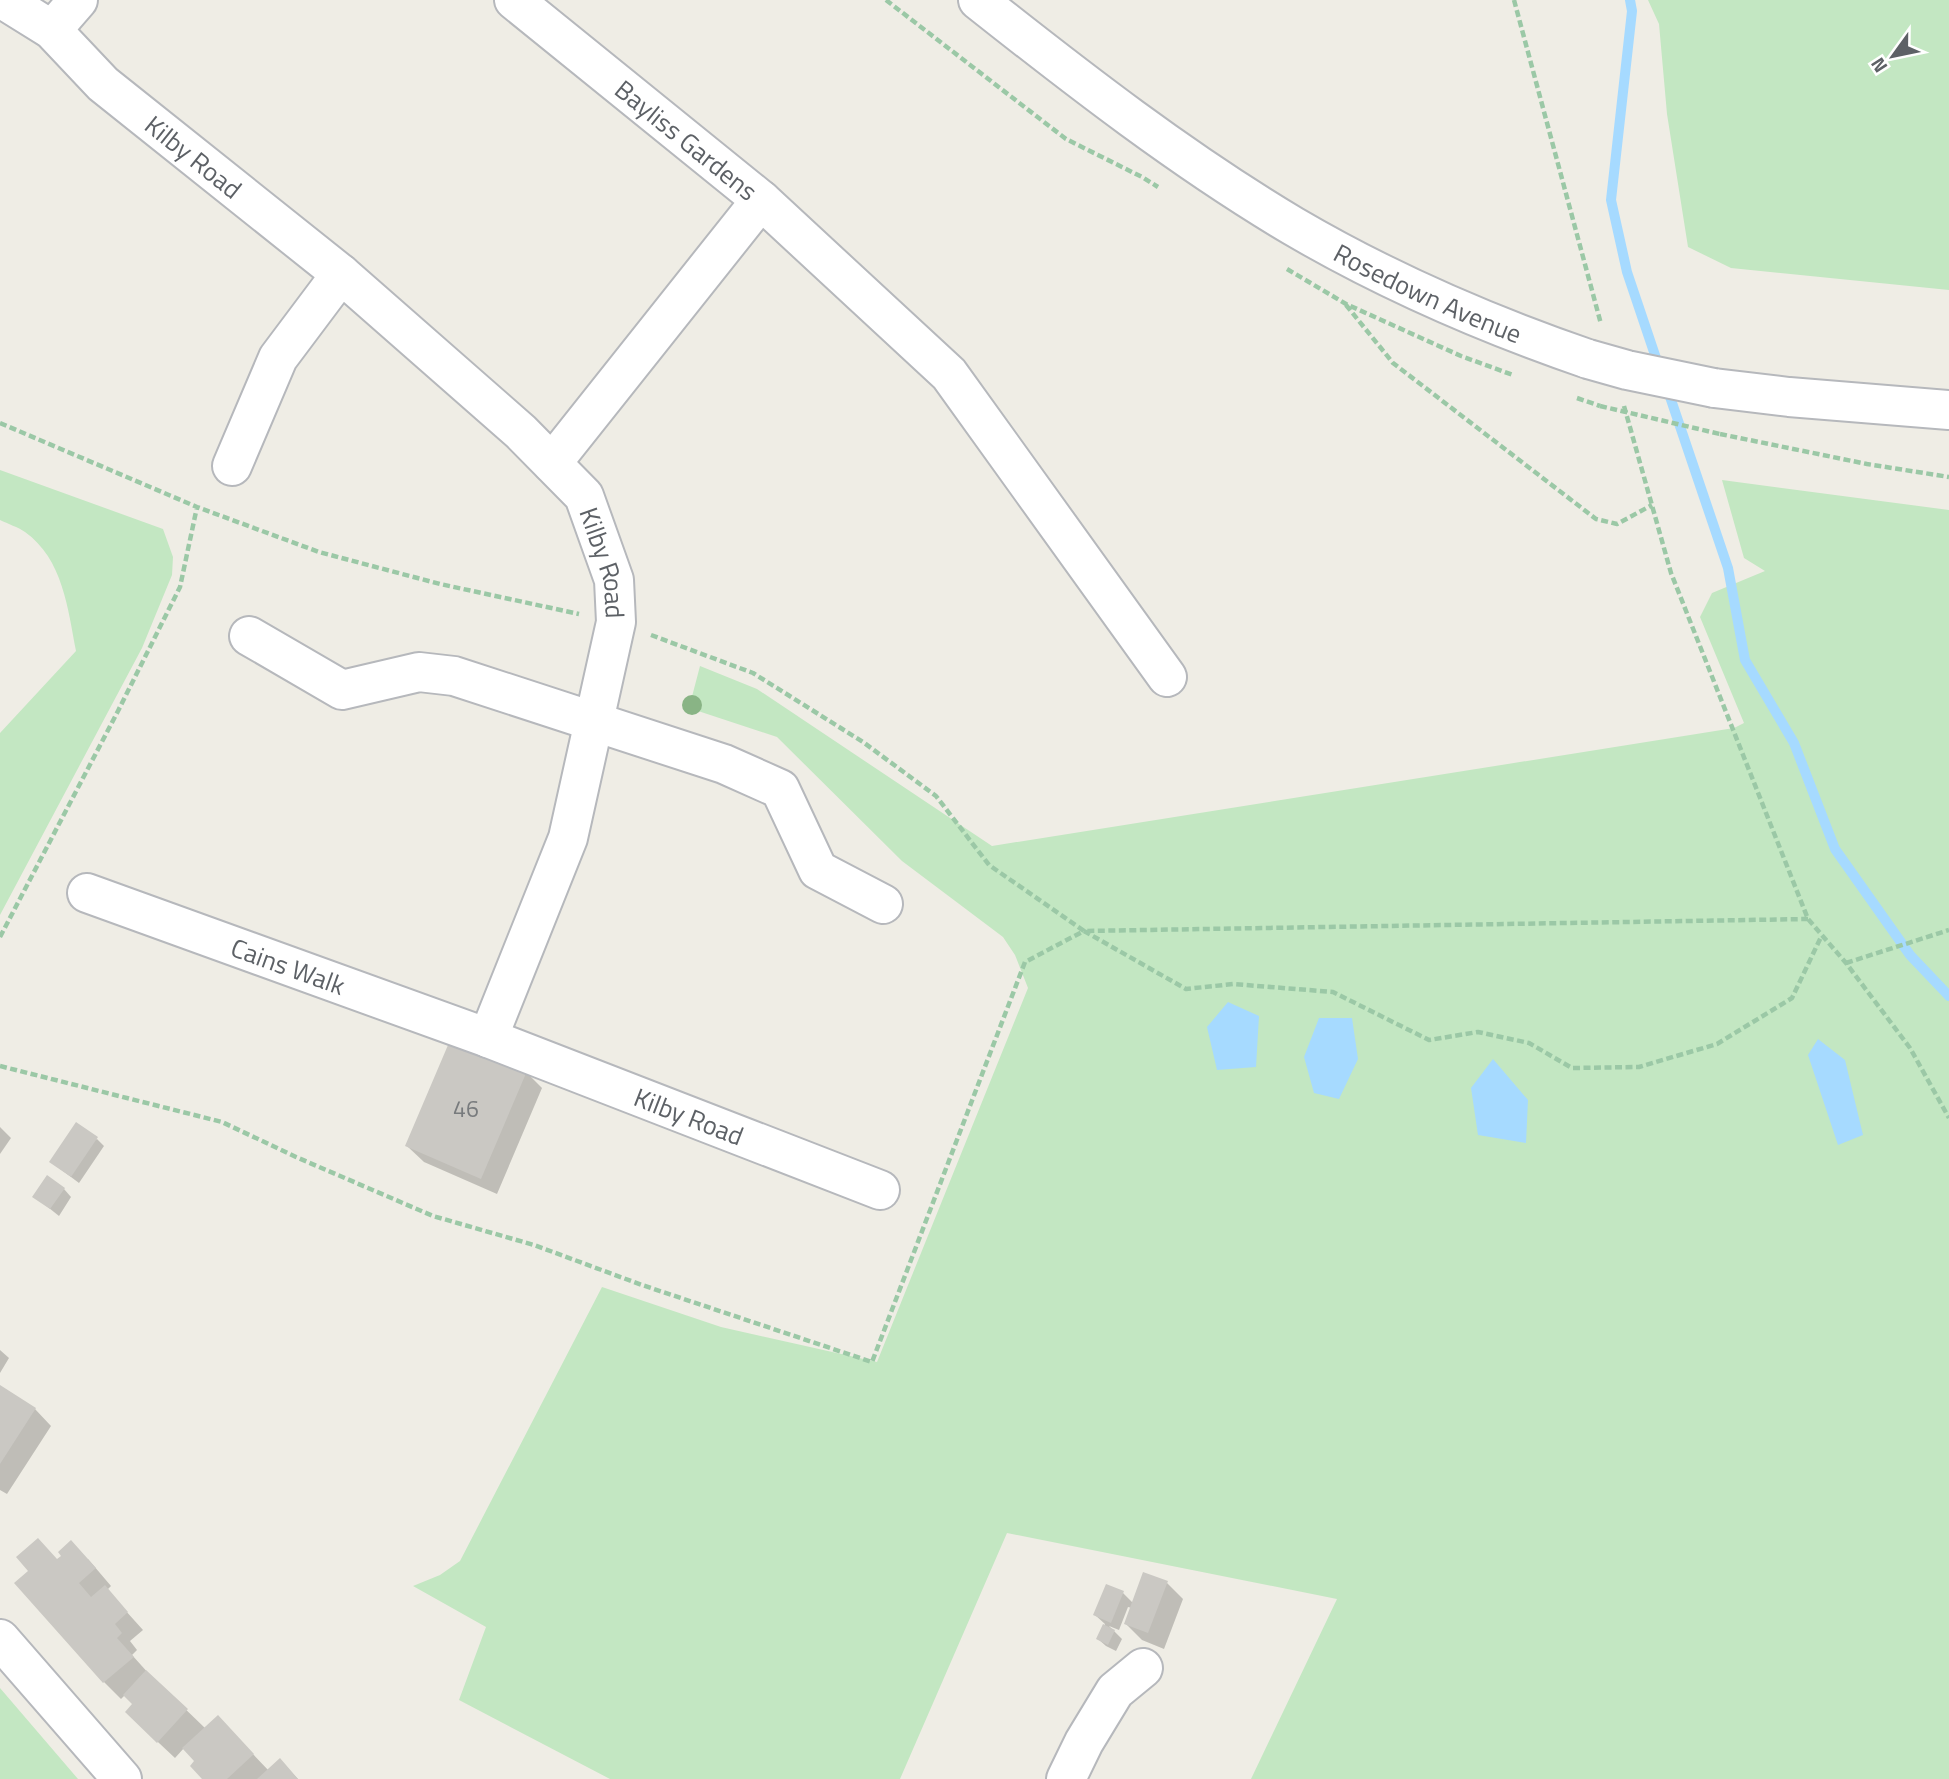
<svg xmlns="http://www.w3.org/2000/svg" width="1949" height="1779" viewBox="0 0 1949 1779" font-family="'Titillium Web',sans-serif">
	<style>
		.green { fill: #c3e7c2 }
		.water { fill: #a6daff }
		.shadow { fill: #0003 }
		.lines { fill: none; stroke-linecap: round; stroke-linejoin: round }
		.stream { stroke: #a6daff; stroke-width: 10 }
		.building { fill: #cac8c3 }
		.minor-casing { stroke: #b6b8bc; stroke-width: 42 }
		.path { stroke: #9bc8a6; stroke-width: 4.5; stroke-dasharray: 7 3.5; stroke-linecap: butt }
		.minor { stroke: #fff; stroke-width: 38 }
		.minor-bridge-casing { stroke: #b6b8bc; stroke-width: 42; stroke-linecap: butt }
		.path-bridge { stroke: #9bc8a6; stroke-width: 4.5; stroke-dasharray: 7 3.5; stroke-linecap: butt }
		.minor-bridge { stroke: #fff; stroke-width: 38 }
		.tree { fill: #89b485 }
		.labels { text-anchor: middle; dominant-baseline: central; stroke-width: 5; stroke-linejoin: round; paint-order: stroke }
		.number-label { font-size: 23px; fill: #787b7d }
		.street-label { font-size: 26px; fill: #5d6166; stroke: #fff }
	</style>
	<rect width="100%" height="100%" fill="#efede5"/>
	<!-- green -->
	<path class="green" d="M 1648,0 L 1949,0 L 1949,290 L 1731,268 L 1688,247 L 1667,114 L 1659,24 Z
		M 0,470 L 163,529 L 173,557 L 172,575 L 142,648 L 0,915 L 0,733 L 76,651 C 68,609 63,559 25,532 C 18,527 8,524 0,520 Z
		M 1722,480 L 1949,510 L 1949,1779 L 1251,1779 L 1337,1599 L 1007,1533 L 900,1779 L 610,1779 L 459,1700 L 486,1627 L 413,1586 L 440,1575 L 460,1561 L 602,1287 L 721,1327 L 877,1362 L 1028,988 L 1015,955 L 1003,937 L 902,861 L 777,737 L 689,708 L 700,666 L 757,689 L 992,846 L 1734,728 L 1744,723 L 1700,617 L 1712,593 L 1765,571 L 1744,558 Z
		M 0,1688 L 78,1779 L 0,1779 Z"/>
	<!-- water -->
	<path class="water" d="M 1228,1002 L 1259,1016 L 1256,1067 L 1217,1070 L 1207,1027 Z
		M 1319,1018 L 1352,1018 L 1358,1059 L 1339,1099 L 1314,1093 L 1304,1057 Z
		M 1818,1039 L 1845,1060 L 1863,1135 L 1838,1145 L 1808,1055 Z
		M 1493,1059 L 1528,1100 L 1526,1143 L 1478,1135 L 1471,1088 Z"/>
	<!-- shadow -->
	<path class="shadow" d="M 526,1072 L 542,1088 L 497,1194 L 424,1162 L 407,1146 Z
		M 0,1127 L 11,1138 L 0,1154 Z
		M 97,1139 L 104,1146 L 79,1183 L 51,1162 Z
		M 64,1189 L 71,1197 L 59,1216 L 34,1196 Z
		M 0,1350 L 9,1358 L 0,1373 Z
		M 0,1387 L 35,1409 L 51,1426 L 7,1494 L 0,1490 Z
		M 88,1559 L 111,1586 L 107,1590 L 143,1630 L 130,1641 L 137,1650 L 132,1655 L 150,1675 L 206,1729 L 234,1734 L 269,1771 L 280,1760 L 298,1779 L 204,1779 L 197,1762 L 184,1748 L 175,1758 L 143,1728 L 134,1704 L 125,1695 L 121,1699 L 104,1682 L 16,1583 L 57,1561 Z
		M 1167,1583 L 1183,1599 L 1164,1649 L 1142,1640 L 1126,1624 L 1132,1608 L 1128,1607 L 1119,1630 L 1109,1626 L 1122,1639 L 1116,1651 L 1106,1646 L 1098,1639 L 1105,1624 L 1095,1615 L 1123,1593 L 1133,1603 Z"/>
	<g class="lines">
		<!-- stream -->
		<path class="stream" d="M 1630,0 L 1632,11 L 1611,200 L 1627,272 L 1660,370
			M 1666,385 L 1728,568 L 1745,660 L 1794,743 L 1835,849 L 1910,955 L 1949,996"/>
	</g>
	<!-- building -->
	<path class="building" d="M 451,1038 L 527,1071 L 481,1179 L 405,1146 Z
		M 76,1122 L 98,1137 L 71,1177 L 49,1162 Z
		M 47,1175 L 65,1188 L 50,1209 L 32,1197 Z
		M 0,1385 L 36,1408 L 0,1464 Z
		M 38,1538 L 57,1559 L 61,1556 L 58,1552 L 71,1540 L 96,1568 L 79,1583 L 91,1597 L 105,1585 L 128,1612 L 115,1624 L 122,1633 L 117,1638 L 134,1657 L 103,1683 L 14,1583 L 28,1571 L 16,1557 Z
		M 1143,1572 L 1168,1581 L 1148,1633 L 1124,1624 Z
		M 1106,1584 L 1124,1591 L 1111,1623 L 1093,1615 Z
		M 1103,1624 L 1115,1630 L 1108,1645 L 1096,1639 Z
		M 146,1670 L 188,1709 L 157,1743 L 125,1712 L 132,1704 L 123,1695 Z
		M 218,1715 L 254,1754 L 227,1779 L 202,1779 L 190,1766 L 194,1761 L 182,1748 Z
		M 280,1758 L 298,1779 L 257,1779 Z"/>
	<g class="lines">
		<defs>
			<g id="minor">
				<path id="s1" d="M 4,0 L 52,30 L 103,84 L 341,274 L 521,432 L 584,496 L 614,580 L 616,622 L 568,838 L 488,1038"/>
				<path id="s2" d="M 514,0 L 761,200 L 552,463"/>
				<path id="s3" d="M 978,0 C 1079,80 1182,160 1293,226 C 1387,281 1486,324 1588,359"/>
				<path d="M 52,30 L 78,0"/>
				<path d="M 761,200 L 949,374 L 1167,677"/>
				<path d="M 1714,388 L 1789,397 L 1949,410"/>
				<path d="M 232,466 L 278,358 L 341,274"/>
				<path d="M 249,636 L 342,690 L 419,672 L 454,676 L 724,764 L 780,789 L 818,870 L 883,904"/>
				<path id="s4" d="M 87,893 L 488,1038 L 880,1190"/>
				<path d="M 0,1639 L 122,1779"/>
				<path d="M 1066,1779 L 1084,1742 L 1115,1691 L 1143,1668"/>
			</g>
		</defs>
		<!-- minor casing -->
		<use href="#minor" class="minor-casing"/>
		<!-- path -->
		<path class="path" d="M 886,0 L 1066,139 L 1142,177 L 1158,187
			M 1514,0 L 1601,324
			M 1287,269 L 1346,304 L 1461,356 L 1513,375
			M 1346,305 L 1393,363 L 1596,519 L 1617,524 L 1652,505
			M 1577,398 L 1600,406
			M 1624,406 L 1671,573 L 1808,919 L 1846,963 L 1910,1048 L 1949,1118
			M 0,423 L 197,507 L 319,552 L 440,584 L 579,614
			M 1720,434 L 1867,464 L 1949,477
			M 651,635 L 753,673 L 863,742 L 936,796 L 989,865 L 1084,931 L 1808,919
			M 0,937 L 118,711 L 180,587 L 197,507
			M 1846,963 L 1949,930
			M 0,1066 L 222,1122 L 296,1157 L 433,1216 L 534,1245 L 642,1285 L 872,1362 L 1025,962 L 1084,931 L 1186,989 L 1233,984 L 1333,992 L 1429,1040 L 1478,1032 L 1529,1043 L 1572,1068 L 1639,1067 L 1717,1044 L 1792,998 L 1821,937"/>
		<!-- minor -->
		<use href="#minor" class="minor"/>
		<defs>
			<path id="minor-bridge" d="M 1588,359 L 1627,370 L 1714,388"/>
		</defs>
		<!-- minor-bridge casing -->
		<use href="#minor-bridge" class="minor-bridge-casing"/>
		<!-- path-bridge -->
		<path class="path-bridge" d="M 1600,406 L 1720,434"/>
		<!-- minor-bridge -->
		<use href="#minor-bridge" class="minor-bridge"/>
	</g>
	<!-- trees -->
	<circle class="tree" cx="692" cy="705" r="10"/>
	<g class="labels">
		<!-- number labels -->
		<g class="number-label">
			<text x="466" y="1108">46</text>
		</g>
		<!-- street labels -->
		<g class="street-label">
			<text stroke="none"><textPath href="#s2" startOffset="222">Bayliss Gardens</textPath></text>
			<text stroke="none"><textPath href="#s1" startOffset="247">Kilby Road</textPath></text>
			<text stroke="none"><textPath href="#s3" startOffset="539">Rosedown Avenue</textPath></text>
			<text stroke="none"><textPath href="#s1" startOffset="835">Kilby Road</textPath></text>
			<text stroke="none"><textPath href="#s4" startOffset="214">Cains Walk</textPath></text>
			<text stroke="none"><textPath href="#s4" startOffset="642">Kilby Road</textPath></text>
		</g>
	</g>
	<!-- north arrow -->
	<g transform="translate(1893 56) rotate(237)" stroke="#ffffff" stroke-width="5" paint-order="stroke">
	<path d="M0-5L12 26L0 18L-12 26Z" fill="#5d6166"/>
	<text y="-10" font-size="19" font-weight="bold" text-anchor="middle" fill="#5d6166">N</text>
	</g>
</svg>
